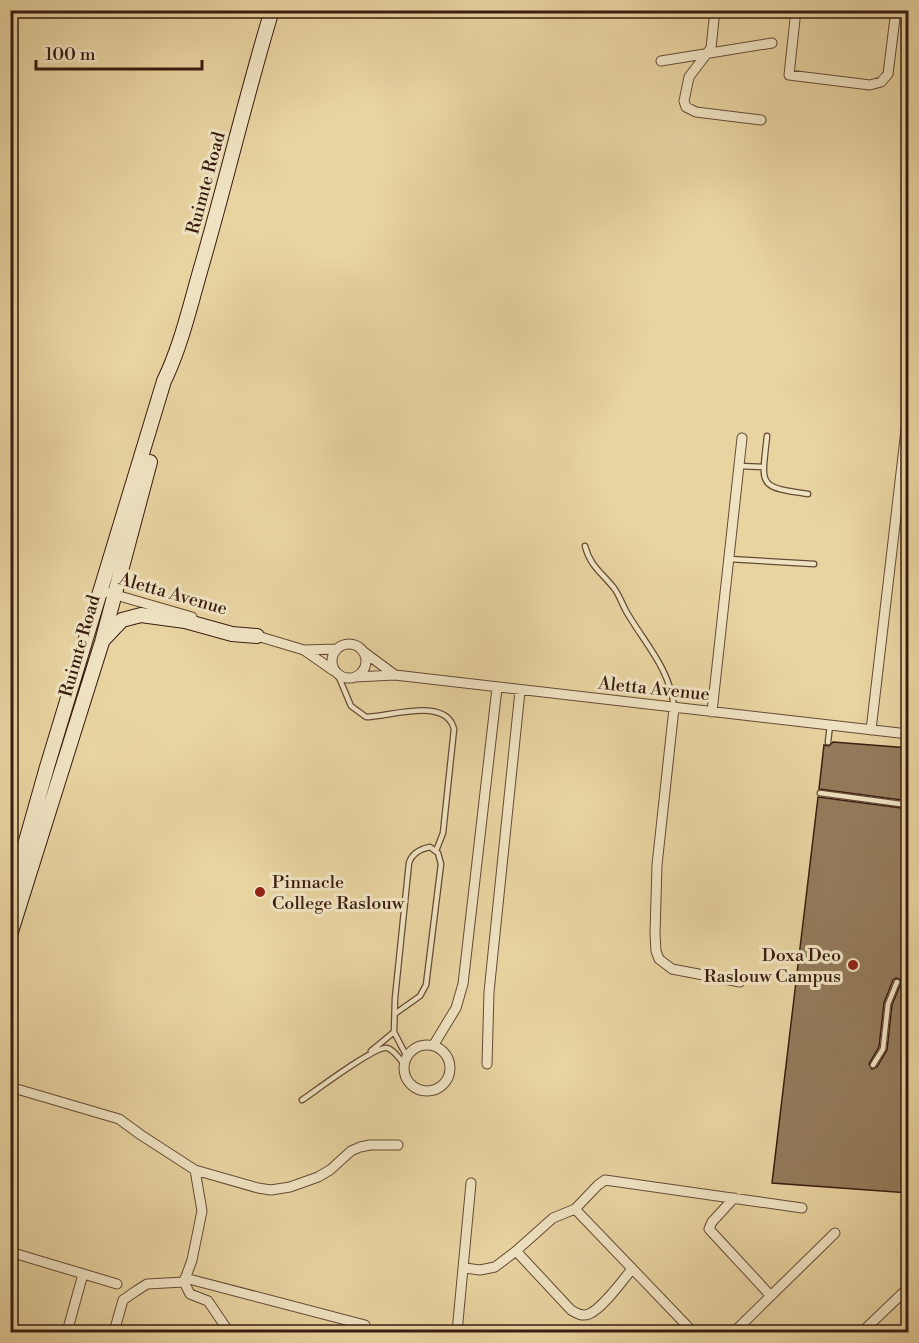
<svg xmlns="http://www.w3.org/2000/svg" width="919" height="1343" viewBox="0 0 919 1343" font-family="'Libre Bodoni',serif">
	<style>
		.building { fill: #947c5c; stroke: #391c11; stroke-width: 1.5; fill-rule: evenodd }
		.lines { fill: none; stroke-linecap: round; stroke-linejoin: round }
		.service-casing { stroke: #654a35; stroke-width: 7 }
		.minor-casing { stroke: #654a35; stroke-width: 11 }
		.secondary-casing { stroke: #391c11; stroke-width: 16 }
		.service { stroke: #f0e3c2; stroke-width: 4.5 }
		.minor { stroke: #f0e3c2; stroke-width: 9 }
		.secondary { stroke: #f0e3c2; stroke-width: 14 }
		.poi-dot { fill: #8f2418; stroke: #f0e3c2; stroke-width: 2 }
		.labels { text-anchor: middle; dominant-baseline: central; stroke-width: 6; stroke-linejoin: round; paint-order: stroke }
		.street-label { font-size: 18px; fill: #391c11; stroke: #f0e3c2 }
		.poi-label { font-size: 18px; fill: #391c11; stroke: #f0e3c2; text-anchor: start }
	</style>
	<rect width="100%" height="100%" fill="#e8d4a1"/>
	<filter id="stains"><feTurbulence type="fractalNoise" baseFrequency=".00333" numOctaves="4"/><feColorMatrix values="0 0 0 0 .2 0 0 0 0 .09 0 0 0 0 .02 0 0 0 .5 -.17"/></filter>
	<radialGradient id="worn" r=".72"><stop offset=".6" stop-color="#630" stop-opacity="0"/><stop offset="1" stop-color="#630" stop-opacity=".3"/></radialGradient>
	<!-- building -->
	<path class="building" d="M 833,742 L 909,748 L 909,801 L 819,789 L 824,745 L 829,746 Z
		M 818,797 L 909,809 L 909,1038 L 904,1041 L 902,1070 L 904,1074 L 909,1074 L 909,1193 L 772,1183 ZM 896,978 L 900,979 L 901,983 L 892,1005 L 887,1050 L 877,1067 L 872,1069 L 869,1064 L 879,1047 L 884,1003 L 893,980 Z"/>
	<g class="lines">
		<defs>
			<path id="service" d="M 767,436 C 762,485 756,487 808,494
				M 739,466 L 764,467
				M 585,546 C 590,566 602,573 614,588 C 620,596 623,607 629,616 C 647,646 670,670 674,707
				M 729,559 L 814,564
				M 338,675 L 351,706 L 366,717 C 389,717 446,696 454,729 L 443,833 L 436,851
				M 828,742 L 830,725
				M 820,793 L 908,805
				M 396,1013 L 420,996 L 426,985 L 441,864 L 438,853 L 430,847 C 420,849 412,853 409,863 L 395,998 L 394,1032 L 407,1057
				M 371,1051 L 394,1032
				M 873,1065 L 883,1049 L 888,1004 L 897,982
				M 906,1070 L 908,1042
				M 302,1100 C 314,1092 376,1045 387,1048 C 393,1049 400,1059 404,1064"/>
			<path id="minor" d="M 715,10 L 711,48 L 689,77 L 684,101 L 686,107 L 696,112 L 761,120
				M 796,10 L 789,75 L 870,85 L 881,82 L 888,74 L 896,10
				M 661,61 L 772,43
				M 102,591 L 192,617
				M 254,635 L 304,650 L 336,649
				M332 661a17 17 0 1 1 34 0a17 17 0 1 1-34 0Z
				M 304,650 L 334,671
				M 364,652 L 395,675
				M 355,677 L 395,675 L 908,734
				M 674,708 L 657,865 L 655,934 L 656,951 L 659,959 L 672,969 L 740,982
				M 712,712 L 742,438
				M 871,730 L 908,413
				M404 1068a23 23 0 1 1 46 0a23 23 0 1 1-46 0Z
				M 433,1046 L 456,1008 L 463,984 L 497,688
				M 487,1064 L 489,992 L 520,691
				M 10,1087 L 119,1119 L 141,1135 L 195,1170 L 258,1188 L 271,1190 L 290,1187 L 318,1177 L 330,1170 L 351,1151 L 360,1147 L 370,1145 L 398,1145
				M 195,1170 L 202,1211 L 192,1260 L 184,1282 L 190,1294 L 208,1301 L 229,1332
				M 734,1198 L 712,1222 L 709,1229 L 771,1296
				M 575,1209 L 693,1332
				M 516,1251 L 571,1310 C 576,1313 582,1317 589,1314 C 603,1308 622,1281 632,1269
				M 10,1252 L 117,1284
				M 465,1268 L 480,1270 L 495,1267 L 516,1251 L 553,1218 L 575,1209 L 598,1185 L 605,1180 L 802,1208
				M 185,1278 L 365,1325
				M 67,1332 L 83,1274
				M 114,1332 L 123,1300 L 136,1291 L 147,1284 L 184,1282
				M 457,1332 L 471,1183
				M 734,1332 L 835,1233
				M 862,1332 L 908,1288"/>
			<path id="secondary" d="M 103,640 L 122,620 L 141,615 L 185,621 L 232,634 L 257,636
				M 10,898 L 47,767 L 164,381 C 181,346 190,306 201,268 C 226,182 246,96 272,10
				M 10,935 L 102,642 L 150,462"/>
		</defs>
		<!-- service casing -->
		<use href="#service" class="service-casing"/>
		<!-- minor casing -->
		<use href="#minor" class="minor-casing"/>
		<!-- secondary casing -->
		<use href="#secondary" class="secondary-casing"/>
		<!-- service -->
		<use href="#service" class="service"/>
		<!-- minor -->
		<use href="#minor" class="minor"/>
		<!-- secondary -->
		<use href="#secondary" class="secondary"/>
	</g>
	<!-- markers -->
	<g class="poi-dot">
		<circle cx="260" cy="892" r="6"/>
		<circle cx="853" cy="965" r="6"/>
	</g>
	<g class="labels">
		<!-- street labels -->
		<g class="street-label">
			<text transform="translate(206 183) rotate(-75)">Ruimte Road</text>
			<text transform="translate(173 594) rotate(16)">Aletta Avenue</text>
			<text transform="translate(80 646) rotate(-74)">Ruimte Road</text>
			<text transform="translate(654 689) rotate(6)">Aletta Avenue</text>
		</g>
		<!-- poi labels -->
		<g class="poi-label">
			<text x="272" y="882">Pinnacle<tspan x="272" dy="21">College Raslouw</tspan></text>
			<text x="841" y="955" text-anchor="end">Doxa Deo<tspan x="841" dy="21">Raslouw Campus</tspan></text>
		</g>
	</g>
	<!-- margin -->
	<rect width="919" height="1343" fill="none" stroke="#e8d4a1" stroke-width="36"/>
	<rect x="12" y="12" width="895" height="1319" fill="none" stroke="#391c11" stroke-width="3"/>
	<rect x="18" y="18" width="883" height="1307" fill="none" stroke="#391c11" stroke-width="1.5"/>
	<!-- scale -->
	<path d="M36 60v9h166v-9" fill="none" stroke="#391c11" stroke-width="3"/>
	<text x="45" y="60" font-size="18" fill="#391c11" stroke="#f0e3c2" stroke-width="4.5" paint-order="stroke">100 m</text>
	<rect width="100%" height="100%" filter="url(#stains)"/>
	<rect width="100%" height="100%" fill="url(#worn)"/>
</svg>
